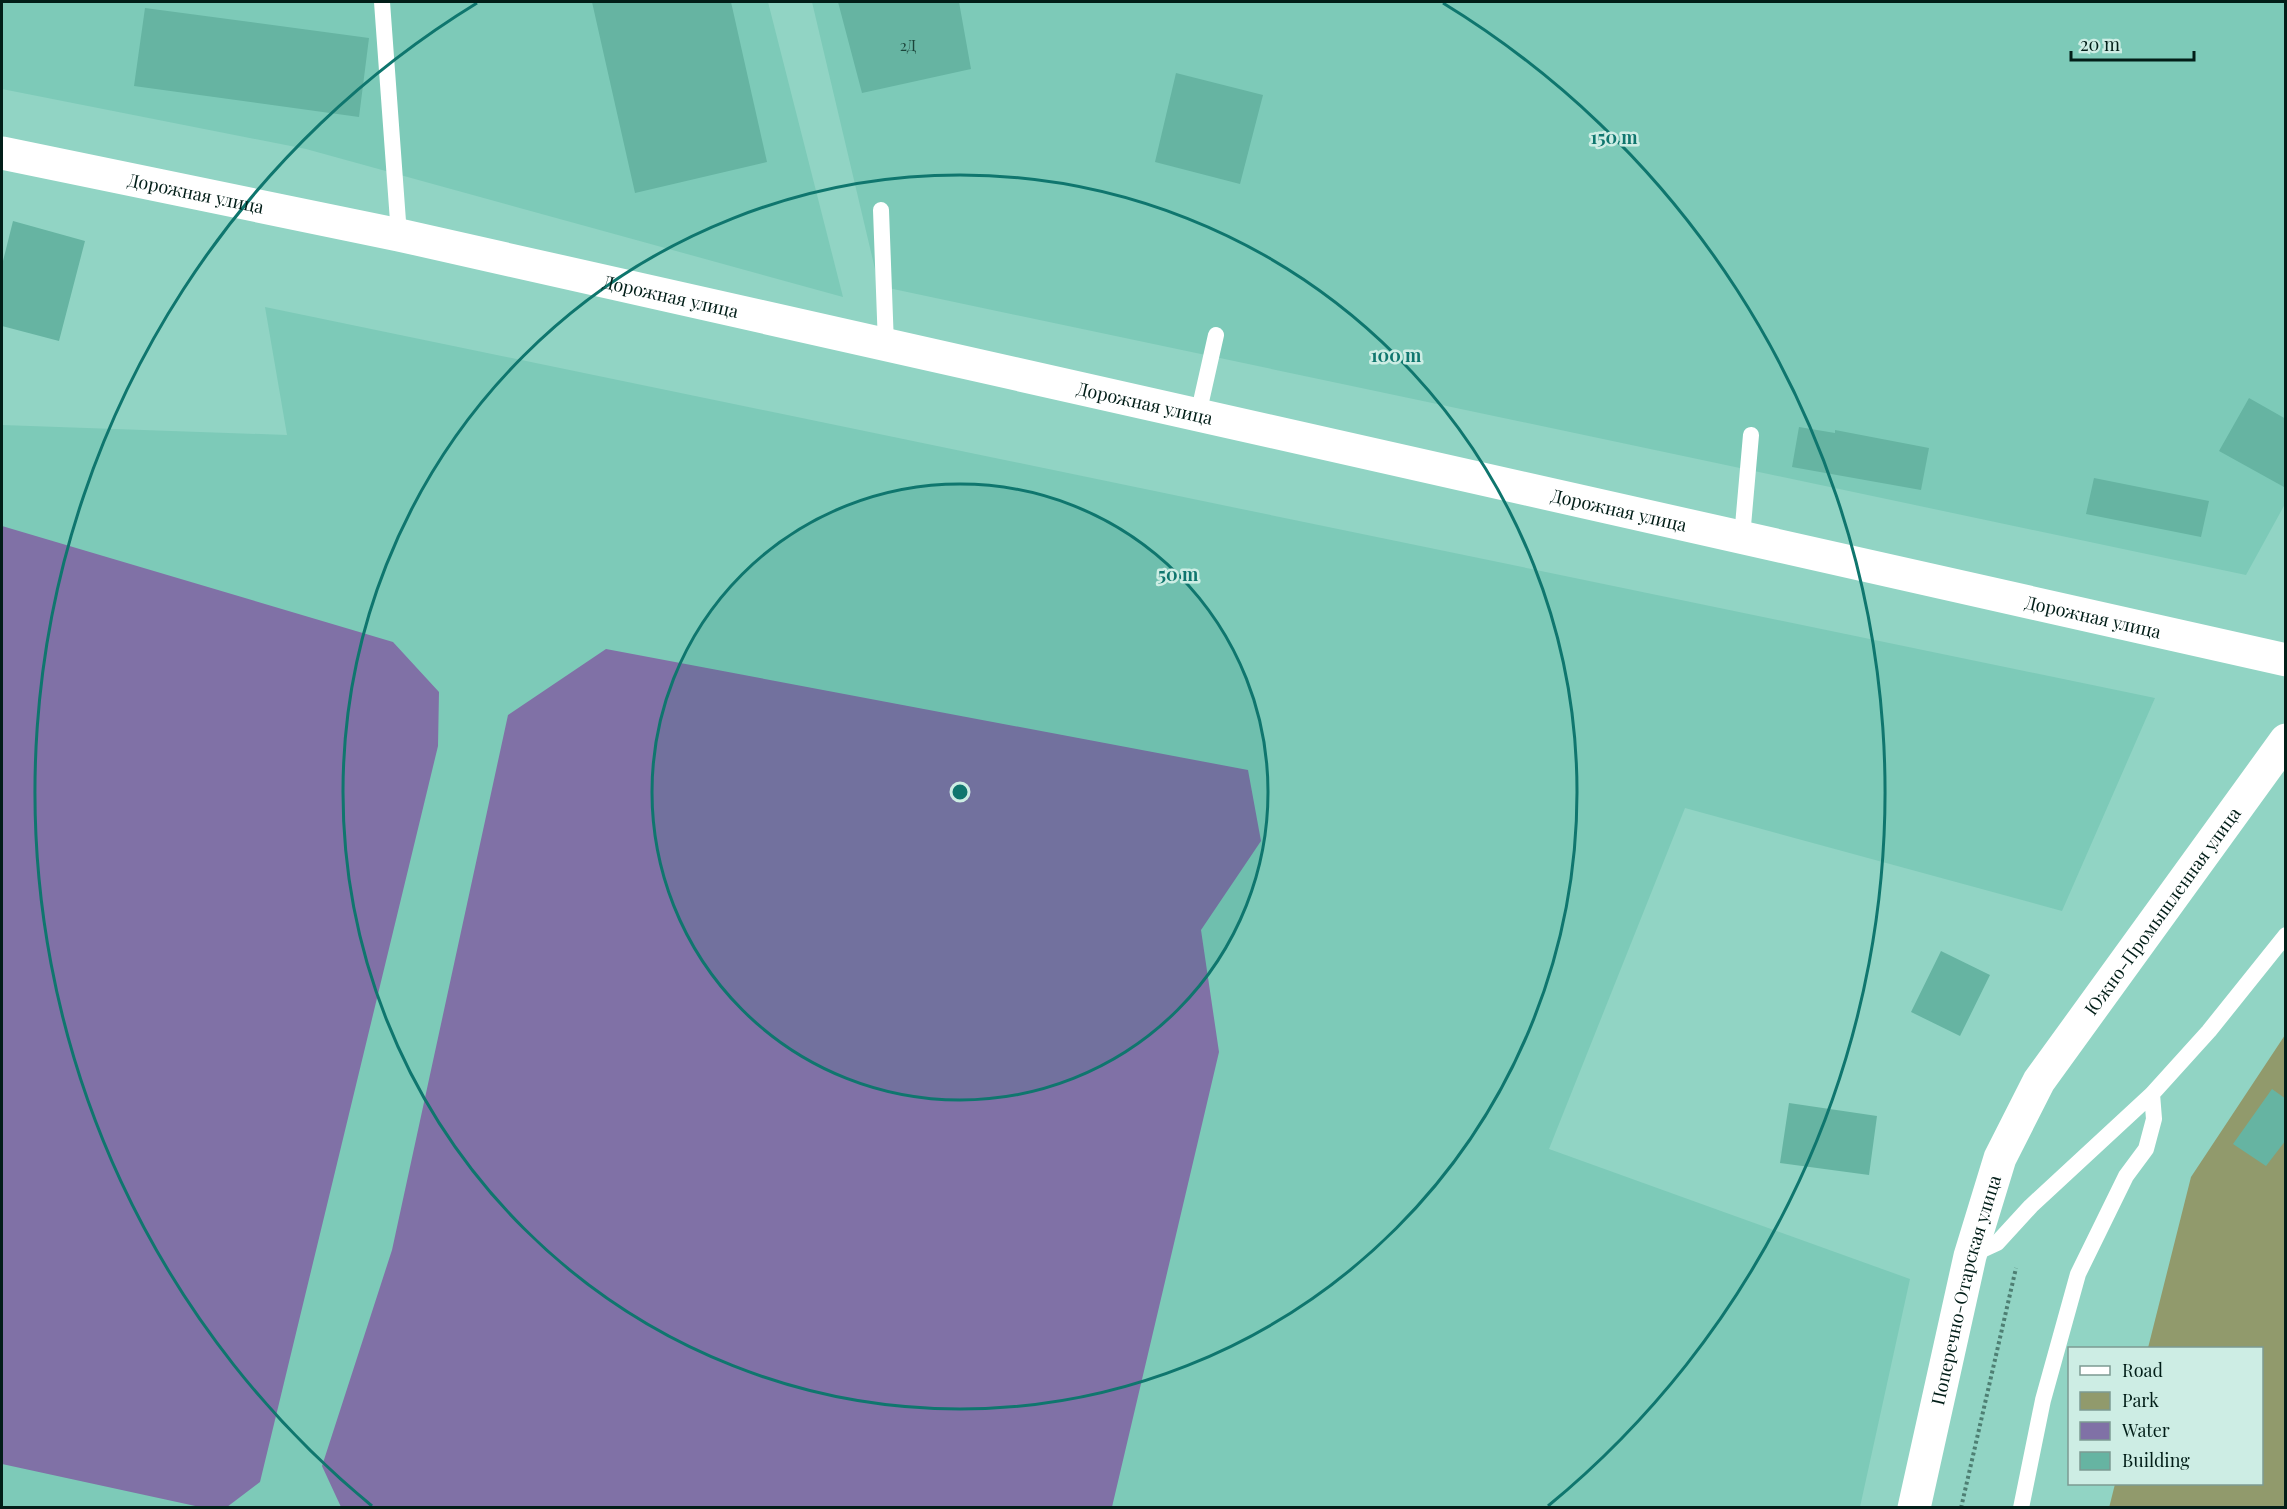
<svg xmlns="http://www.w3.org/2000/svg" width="2287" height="1509" viewBox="0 0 2287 1509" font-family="'Playfair Display',serif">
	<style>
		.built { fill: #7dcab8 }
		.green { fill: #919a6c }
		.water { fill: #8071a6 }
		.building { fill: #66b4a2 }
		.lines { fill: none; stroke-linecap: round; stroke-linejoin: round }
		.path { stroke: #4e7f73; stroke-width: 4; stroke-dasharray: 3 3; stroke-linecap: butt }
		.lane { stroke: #fff; stroke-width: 16 }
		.street { stroke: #fff; stroke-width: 33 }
		.secondary { stroke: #fff; stroke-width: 33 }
		.ring { fill: none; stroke: #0f766e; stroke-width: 3 }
		.labels { text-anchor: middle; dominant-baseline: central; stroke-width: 5; stroke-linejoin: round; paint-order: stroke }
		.number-label { font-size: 15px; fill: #1b443a }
		.street-label { font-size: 18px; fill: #021e18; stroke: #cdede4 }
		.centre { fill: #0f766e; stroke: #cdede4; stroke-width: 3 }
		.ring-label { font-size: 18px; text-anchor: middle; font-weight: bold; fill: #0f766e; stroke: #cdede4; stroke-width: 5; stroke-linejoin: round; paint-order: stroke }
	</style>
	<rect width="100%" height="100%" fill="#91d4c4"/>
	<!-- built -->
	<path class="built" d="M 2,2 L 768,2 L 843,297 L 306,149 L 2,89 Z
		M 812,2 L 2285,2 L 2285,504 L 2246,575 L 879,286 Z
		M 265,307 L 2155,698 L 2062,911 L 1685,808 L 1549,1149 L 1910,1279 L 1860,1507 L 2,1508 L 2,425 L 287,435 Z"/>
	<!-- green -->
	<path class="green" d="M 2285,1035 L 2285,1507 L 2109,1508 L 2115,1484 L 2262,1484 L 2262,1348 L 2148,1348 L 2191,1177 Z"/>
	<!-- water -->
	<path class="water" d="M 2,526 L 393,642 L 439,692 L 438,746 L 260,1482 L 227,1507 L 200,1507 L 2,1464 Z
		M 606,649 L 1248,770 L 1261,841 L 1201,930 L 1219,1052 L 1112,1507 L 341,1507 L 322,1466 L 392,1250 L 508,715 Z"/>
	<!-- building -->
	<path class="building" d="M 592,2 L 731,2 L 767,162 L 635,193 Z
		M 838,2 L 959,2 L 971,69 L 862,93 Z
		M 145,8 L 369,38 L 359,117 L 134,86 Z
		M 1176,73 L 1263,95 L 1240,184 L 1155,162 Z
		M 13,221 L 85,241 L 59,341 L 2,326 L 2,265 Z
		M 2249,398 L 2286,419 L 2286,484 L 2284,487 L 2219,451 Z
		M 1799,427 L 1835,433 L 1835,430 L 1929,448 L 1921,490 L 1792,467 Z
		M 2094,478 L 2209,501 L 2201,537 L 2086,514 Z
		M 1941,951 L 1990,975 L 1960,1036 L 1911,1012 Z
		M 2272,1089 L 2286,1099 L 2286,1140 L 2266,1166 L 2233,1144 Z
		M 1789,1103 L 1877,1116 L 1869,1175 L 1780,1163 Z"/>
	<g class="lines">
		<!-- path -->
		<path class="path" d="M 1961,1508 L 2016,1268"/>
		<!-- lane -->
		<path class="lane" d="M 382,2 L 399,235
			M 881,210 L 886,345
			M 1198,415 L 1216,335
			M 1742,537 L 1751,435
			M 1971,1255 L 1997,1243 L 2031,1206 L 2152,1094 L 2209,1031 L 2286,935
			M 2021,1508 L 2043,1400 L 2078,1274 L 2126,1176 L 2146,1149 L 2154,1119 L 2152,1094"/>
		<!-- street -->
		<path class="street" id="s1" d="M 2,153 L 399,235 L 2286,660"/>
		<!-- secondary -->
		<path class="secondary" id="s2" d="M 1914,1508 L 1970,1256 L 2000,1158 L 2039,1081 L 2286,740"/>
	</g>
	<!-- distance rings -->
	<circle cx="960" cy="792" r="308" fill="#0f766e" fill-opacity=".12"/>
	<g class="ring">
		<circle cx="960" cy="792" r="308"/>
		<circle cx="960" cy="792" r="617"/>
		<path d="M372 1506A925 925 0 0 1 477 3M1443 3A925 925 0 0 1 1548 1506"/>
	</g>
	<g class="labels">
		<!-- number labels -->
		<g class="number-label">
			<text x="908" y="45">2Д</text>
		</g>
		<!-- street labels -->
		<g class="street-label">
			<text stroke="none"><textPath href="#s1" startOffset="198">Дорожная улица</textPath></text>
			<text stroke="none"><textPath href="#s1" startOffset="684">Дорожная улица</textPath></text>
			<text stroke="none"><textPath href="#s1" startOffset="1170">Дорожная улица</textPath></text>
			<text stroke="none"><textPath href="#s1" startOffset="1656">Дорожная улица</textPath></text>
			<text stroke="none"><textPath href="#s1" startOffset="2142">Дорожная улица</textPath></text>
			<text stroke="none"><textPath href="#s2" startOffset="657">Южно-Промышленная улица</textPath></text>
			<text stroke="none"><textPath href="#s2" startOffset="224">Поперечно-Отарская улица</textPath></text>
		</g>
	</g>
	<circle cx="960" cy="792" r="9" class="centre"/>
	<g class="ring-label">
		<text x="1614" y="144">150 m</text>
		<text x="1396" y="362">100 m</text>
		<text x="1178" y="581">50 m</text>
	</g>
	<!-- border -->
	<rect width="2287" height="1509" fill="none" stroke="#021e18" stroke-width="6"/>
	<!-- legend -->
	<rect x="2068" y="1347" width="195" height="138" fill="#cdede4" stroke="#7c9a92" stroke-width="1.5"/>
	<rect x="2080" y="1366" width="30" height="9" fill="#ffffff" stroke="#7c9a92" stroke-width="1.5"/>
	<text x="2122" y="1377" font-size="18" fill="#021e18">Road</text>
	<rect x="2080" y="1392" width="30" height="18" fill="#919a6c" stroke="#7c9a92" stroke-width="1.5"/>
	<text x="2122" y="1407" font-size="18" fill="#021e18">Park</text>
	<rect x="2080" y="1422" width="30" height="18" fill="#8071a6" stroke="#7c9a92" stroke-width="1.5"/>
	<text x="2122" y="1437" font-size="18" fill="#021e18">Water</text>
	<rect x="2080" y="1452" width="30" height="18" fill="#66b4a2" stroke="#7c9a92" stroke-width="1.5"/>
	<text x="2122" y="1467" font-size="18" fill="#021e18">Building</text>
	<!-- scale -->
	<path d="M2071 51v9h123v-9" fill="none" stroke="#021e18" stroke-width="3"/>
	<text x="2080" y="51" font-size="18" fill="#021e18" stroke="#cdede4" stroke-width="4.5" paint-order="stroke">20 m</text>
</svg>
